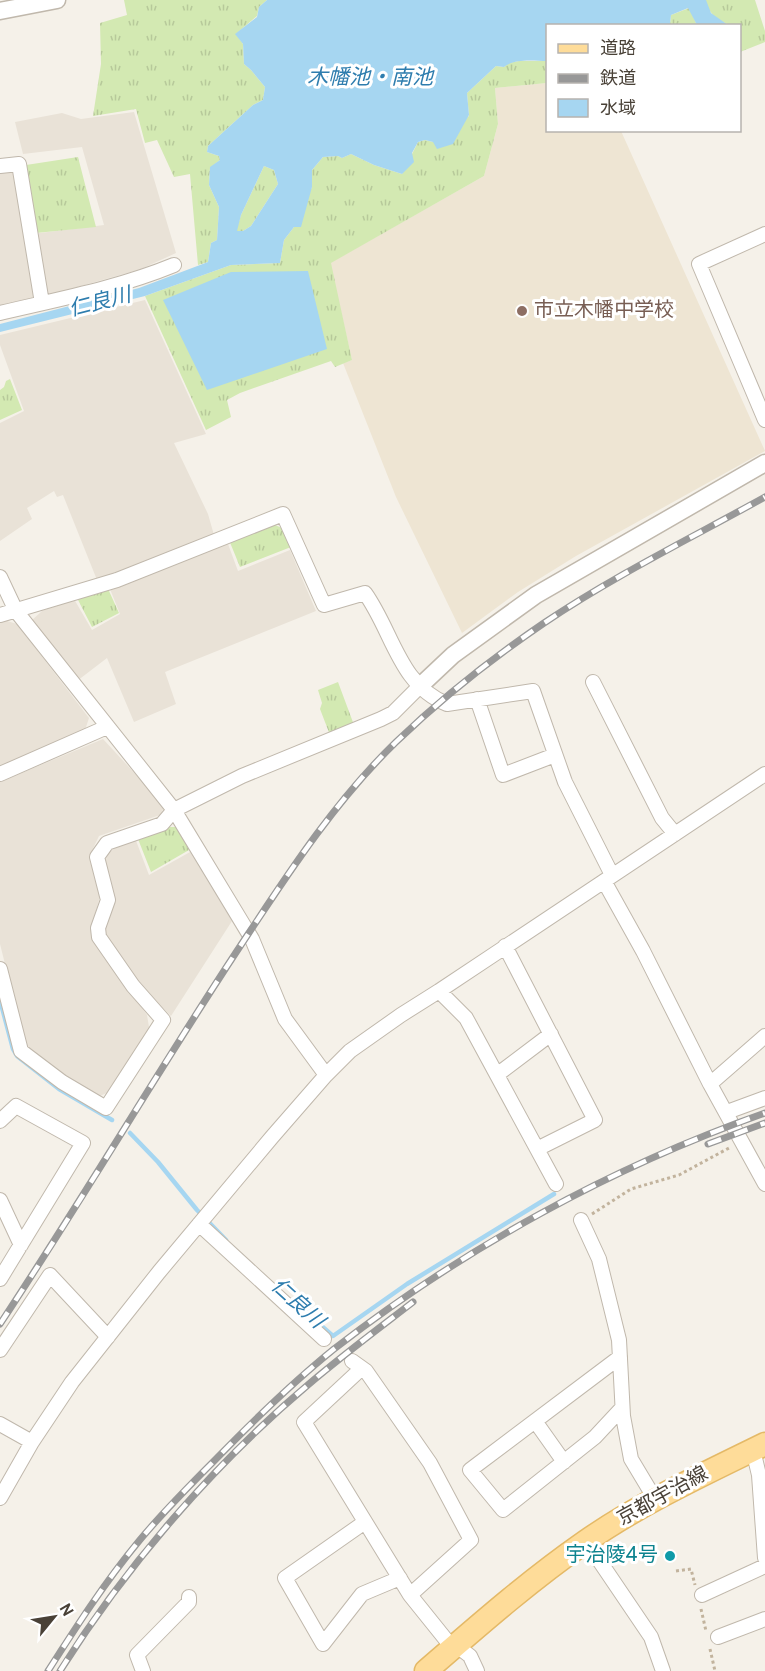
<svg xmlns="http://www.w3.org/2000/svg" width="765" height="1671" viewBox="0 0 765 1671" font-family="Overpass,'Noto Sans JP',sans-serif">
	<style>
		.residential { fill: #e9e2d7 }
		.education { fill: #eee5d3 }
		.grass { fill: url(#grass-tufts) }
		.water { fill: #a6d6f1; fill-rule: evenodd }
		.lines { fill: none; stroke-linecap: round; stroke-linejoin: round }
		.stream { stroke: #a6d6f1; stroke-width: 4.5 }
		.minor-casing { stroke: #c0b8ac; stroke-width: 16 }
		.tertiary-casing { stroke: #c0b8ac; stroke-width: 19 }
		.primary-casing { stroke: #e4b967; stroke-width: 25 }
		.path { stroke: #c2b39d; stroke-width: 3; stroke-dasharray: 3 3; stroke-linecap: butt }
		.minor { stroke: #fff; stroke-width: 14 }
		.tertiary { stroke: #fff; stroke-width: 16 }
		.primary { stroke: #fedc99; stroke-width: 22 }
		.rail-casing { stroke: #989898; stroke-width: 7 }
		.rail { stroke: #fff; stroke-width: 4.5; stroke-dasharray: 14; stroke-linecap: butt }
		.education-dot { fill: #8d6e63; stroke: #fff; stroke-width: 2 }
		.culture-dot { fill: #0f9aa8; stroke: #fff; stroke-width: 2 }
		.labels { text-anchor: middle; dominant-baseline: central; stroke-width: 6; stroke-linejoin: round; paint-order: stroke }
		.education-label { font-size: 20px; fill: #785e54; stroke: #fff; text-anchor: start }
		.street-label { font-size: 20px; fill: #494137; stroke: #fff }
		.culture-label { font-size: 20px; fill: #0d838f; stroke: #fff; text-anchor: end }
		.water-label { font-size: 21px; font-style: italic; fill: #2e7dae; stroke: #fff }
	</style>
	<defs>
		<pattern id="grass-tufts" width="24" height="20" patternUnits="userSpaceOnUse" patternTransform="scale(1.5)"><rect width="24" height="20" fill="#d3e9b2"/><path d="M3 7l-1-3M5 7V3M7 7l1-3M15 17l-1-3M17 17v-4M19 17l1-3" fill="none" stroke="#b7c99a"/></pattern>
	</defs>
	<rect width="100%" height="100%" fill="#f5f1e9"/>
	<!-- residential -->
	<path class="residential" d="M 134,112 L 176,253 L 141,269 L 0,309 L 0,173 L 15,170 L 24,235 L 104,225 L 82,147 L 23,154 L 15,122 L 62,113 L 81,119 Z
		M 145,300 L 206,434 L 174,443 L 208,514 L 214,535 L 97,580 L 63,495 L 57,497 L 54,491 L 27,508 L 32,519 L 0,541 L 0,423 L 24,411 L 0,345 L 0,335 Z
		M 228,544 L 238,571 L 290,550 L 316,611 L 165,672 L 176,704 L 134,722 L 107,658 L 77,681 L 31,621 L 42,611 L 74,599 L 92,630 L 120,614 L 110,589 Z
		M 4,620 L 17,624 L 89,718 L 85,730 L 0,769 L 0,621 Z
		M 103,739 L 165,806 L 160,815 L 99,836 L 89,857 L 100,896 L 93,923 L 123,982 L 147,1015 L 150,1033 L 114,1090 L 95,1098 L 26,1048 L 0,944 L 0,782 Z
		M 135,838 L 149,875 L 190,852 L 232,921 L 171,1016 L 135,981 L 106,937 L 104,928 L 105,862 L 108,853 L 126,841 Z"/>
	<!-- education -->
	<path class="education" d="M 547,83 L 548,130 L 621,131 L 765,451 L 576,556 L 518,592 L 462,633 L 396,497 L 343,363 L 352,360 L 330,263 L 484,176 L 498,124 L 495,88 Z"/>
	<!-- grass -->
	<path class="grass" d="M 124,0 L 267,0 L 259,7 L 257,16 L 236,34 L 243,44 L 244,64 L 251,70 L 265,87 L 263,100 L 253,105 L 208,146 L 207,152 L 219,156 L 220,160 L 210,168 L 209,185 L 219,207 L 217,240 L 211,243 L 208,262 L 198,265 L 190,174 L 174,177 L 157,140 L 145,143 L 136,109 L 93,116 L 101,64 L 100,23 L 127,15 Z
		M 706,0 L 755,0 L 765,31 L 765,42 L 740,52 L 740,26 C 721,25 712,17 704,1 Z
		M 689,8 L 697,25 L 668,26 L 670,24 L 671,15 Z
		M 519,61 L 547,61 L 547,83 L 495,88 L 498,124 L 484,176 L 331,263 L 352,360 L 335,367 L 331,361 L 240,393 L 227,400 L 231,417 L 206,430 L 145,296 L 231,265 L 280,263 L 284,240 L 294,227 L 312,187 L 312,170 L 323,157 L 338,156 L 342,158 L 351,154 L 374,165 L 402,174 L 418,142 L 425,140 L 433,142 L 469,116 L 467,93 L 496,66 L 504,67 L 508,63 Z
		M 78,157 L 96,227 L 36,233 L 26,165 Z
		M 264,166 L 274,170 L 278,184 L 251,226 L 243,231 L 236,231 L 241,215 Z
		M 10,379 L 22,410 L 0,420 L 0,390 L 4,387 L 6,381 Z
		M 273,524 L 284,529 L 291,547 L 240,567 L 229,540 Z
		M 102,589 L 109,591 L 119,613 L 92,627 L 77,598 Z
		M 338,682 L 354,725 L 330,735 L 320,709 L 322,703 L 318,690 Z
		M 167,827 L 177,827 L 189,850 L 151,872 L 138,839 Z"/>
	<!-- water -->
	<path class="water" d="M 267,0 L 706,0 L 711,13 L 728,25 L 697,25 L 688,8 L 671,15 L 670,24 L 668,25 L 548,26 L 547,61 C 534,61 515,58 504,67 L 496,66 L 467,93 L 469,115 L 453,144 L 437,149 L 433,142 L 425,140 L 418,142 L 412,153 L 414,162 L 402,174 L 374,165 L 351,154 L 342,158 L 338,156 L 323,157 L 312,170 L 312,187 L 301,227 L 294,227 L 284,240 L 280,263 L 231,265 L 145,296 L 0,332 L 0,324 L 139,288 L 208,262 L 211,243 L 217,240 L 219,207 L 209,185 L 210,167 L 220,160 L 219,156 L 207,152 L 208,146 L 253,105 L 263,100 L 265,87 L 251,70 L 244,64 L 243,44 L 235,34 L 257,17 L 259,7 ZM 264,166 L 274,170 L 278,184 L 251,226 L 243,231 L 237,231 L 241,215 Z
		M 308,271 L 327,349 L 207,390 L 163,300 L 231,272 Z"/>
	<g class="lines">
		<!-- stream -->
		<path class="stream" d="M 0,1000 L 13,1049 L 17,1056 L 59,1089 L 112,1120
			M 130,1133 L 158,1162 L 197,1210 L 226,1240
			M 294,1302 L 333,1336 L 407,1284 L 554,1194"/>
		<defs>
			<path id="minor" d="M 0,166 L 19,164 L 42,303
				M 765,234 L 699,264 L 765,420
				M 0,313 C 59,299 118,288 174,265
				M 0,577 L 16,611 L 174,810 L 252,939 L 285,1019 L 326,1075
				M 0,615 L 117,580 L 283,514 L 324,605 L 365,593 C 393,632 399,685 447,704 L 533,691 L 565,782 L 612,875
				M 593,682 L 662,818 L 675,834
				M 477,699 L 503,775 L 555,755
				M 0,774 L 107,727
				M 604,881 L 643,951 L 710,1084 L 765,1036
				M 505,946 L 595,1120 L 537,1149
				M 0,969 L 21,1051 L 62,1082 L 106,1108 L 163,1020 L 133,986 L 99,937 L 98,928 L 108,900 L 97,857 L 107,843 L 162,824 L 174,810 L 242,776 L 381,719 L 393,713 L 419,687
				M 439,991 L 466,1018 L 556,1184
				M 498,1074 L 551,1034
				M 710,1084 L 765,1184
				M 727,1112 L 765,1098
				M 0,1121 L 16,1106 L 83,1143 L 0,1279
				M 0,1200 L 21,1245
				M 581,1220 L 599,1259 L 619,1340 L 623,1416 L 631,1459 L 655,1499
				M 199,1224 L 324,1339
				M 0,1350 L 50,1275 L 108,1337
				M 620,1357 L 470,1470 L 503,1510 L 595,1437 L 622,1408
				M 352,1361 L 366,1371 L 430,1463 L 471,1540 L 410,1595 L 447,1641 L 457,1646 L 470,1656 L 477,1671
				M 362,1368 L 304,1422 L 410,1595
				M 535,1421 L 564,1462
				M 0,1424 L 32,1442
				M 753,1450 L 759,1475 L 765,1558
				M 0,1498 L 32,1442 L 72,1382 L 159,1272 L 272,1137 L 326,1075 L 350,1051 L 401,1015 L 439,991 L 765,774
				M 365,1522 L 285,1578 L 323,1644 L 362,1594 L 400,1578
				M 586,1541 L 651,1637 L 663,1671
				M 702,1595 L 765,1566
				M 718,1637 L 765,1619
				M 143,1671 L 137,1655 L 189,1602 L 189,1597"/>
			<path id="tertiary" d="M 0,11 L 57,0
				M 419,687 L 453,655 L 536,595 L 765,463"/>
			<path id="primary" d="M 426,1671 C 478,1626 529,1581 585,1542 C 641,1503 704,1474 765,1444"/>
		</defs>
		<!-- minor casing -->
		<use href="#minor" class="minor-casing"/>
		<!-- tertiary casing -->
		<use href="#tertiary" class="tertiary-casing"/>
		<!-- primary casing -->
		<use href="#primary" class="primary-casing"/>
		<!-- path -->
		<path class="path" d="M 592,1214 L 631,1189 L 679,1175 L 729,1148
			M 676,1571 L 691,1569 L 695,1585
			M 701,1609 L 706,1631
			M 710,1649 L 715,1671"/>
		<!-- minor -->
		<use href="#minor" class="minor"/>
		<!-- tertiary -->
		<use href="#tertiary" class="tertiary"/>
		<!-- primary -->
		<use href="#primary" class="primary"/>
		<defs>
			<path id="rail" d="M 708,1144 L 765,1123
				M 0,1324 C 81,1202 155,1076 235,954 C 284,880 332,804 396,742 C 442,698 491,659 544,623 C 614,576 691,538 765,497
				M 48,1671 C 76,1627 105,1582 139,1541 C 162,1513 189,1486 215,1460 C 253,1421 292,1383 334,1349 C 463,1249 611,1167 765,1113
				M 60,1671 C 126,1566 214,1464 309,1384 C 343,1355 378,1329 413,1302"/>
		</defs>
		<!-- rail casing -->
		<use href="#rail" class="rail-casing"/>
		<!-- rail -->
		<use href="#rail" class="rail"/>
	</g>
	<!-- markers -->
	<circle class="education-dot" cx="522" cy="311" r="6"/>
	<circle class="culture-dot" cx="670" cy="1556" r="6"/>
	<g class="labels">
		<!-- education labels -->
		<g class="education-label">
			<text x="534" y="311">市立木幡中学校</text>
		</g>
		<!-- street labels -->
		<g class="street-label">
			<text transform="translate(663 1497) rotate(-29)">京都宇治線</text>
		</g>
		<!-- culture labels -->
		<g class="culture-label">
			<text x="658" y="1556">宇治陵4号</text>
		</g>
		<!-- water labels -->
		<g class="water-label">
			<text x="370" y="78">木幡池・南池</text>
			<text transform="translate(100 303) rotate(-14)">仁良川</text>
			<text transform="translate(297 1304) rotate(42)">仁良川</text>
		</g>
	</g>
	<!-- legend -->
	<rect x="546" y="24" width="195" height="108" fill="#ffffff" stroke="#b6b3af" stroke-width="1.5"/>
	<rect x="558" y="44" width="30" height="9" fill="#fedc99" stroke="#b6b3af" stroke-width="1.5"/>
	<text x="600" y="54" font-size="18" fill="#494137">道路</text>
	<rect x="558" y="74" width="30" height="9" fill="#989898" stroke="#b6b3af" stroke-width="1.5"/>
	<text x="600" y="84" font-size="18" fill="#494137">鉄道</text>
	<rect x="558" y="99" width="30" height="18" fill="#a6d6f1" stroke="#b6b3af" stroke-width="1.5"/>
	<text x="600" y="114" font-size="18" fill="#494137">水域</text>
	<!-- north arrow -->
	<g transform="translate(54 1617) rotate(60)" stroke="#ffffff" stroke-width="4.5" paint-order="stroke">
	<path d="M0-4.5L10 22L0 15L-10 22Z" fill="#494137"/>
	<text y="-9" font-size="16" font-weight="bold" text-anchor="middle" fill="#494137">N</text>
	</g>
</svg>
